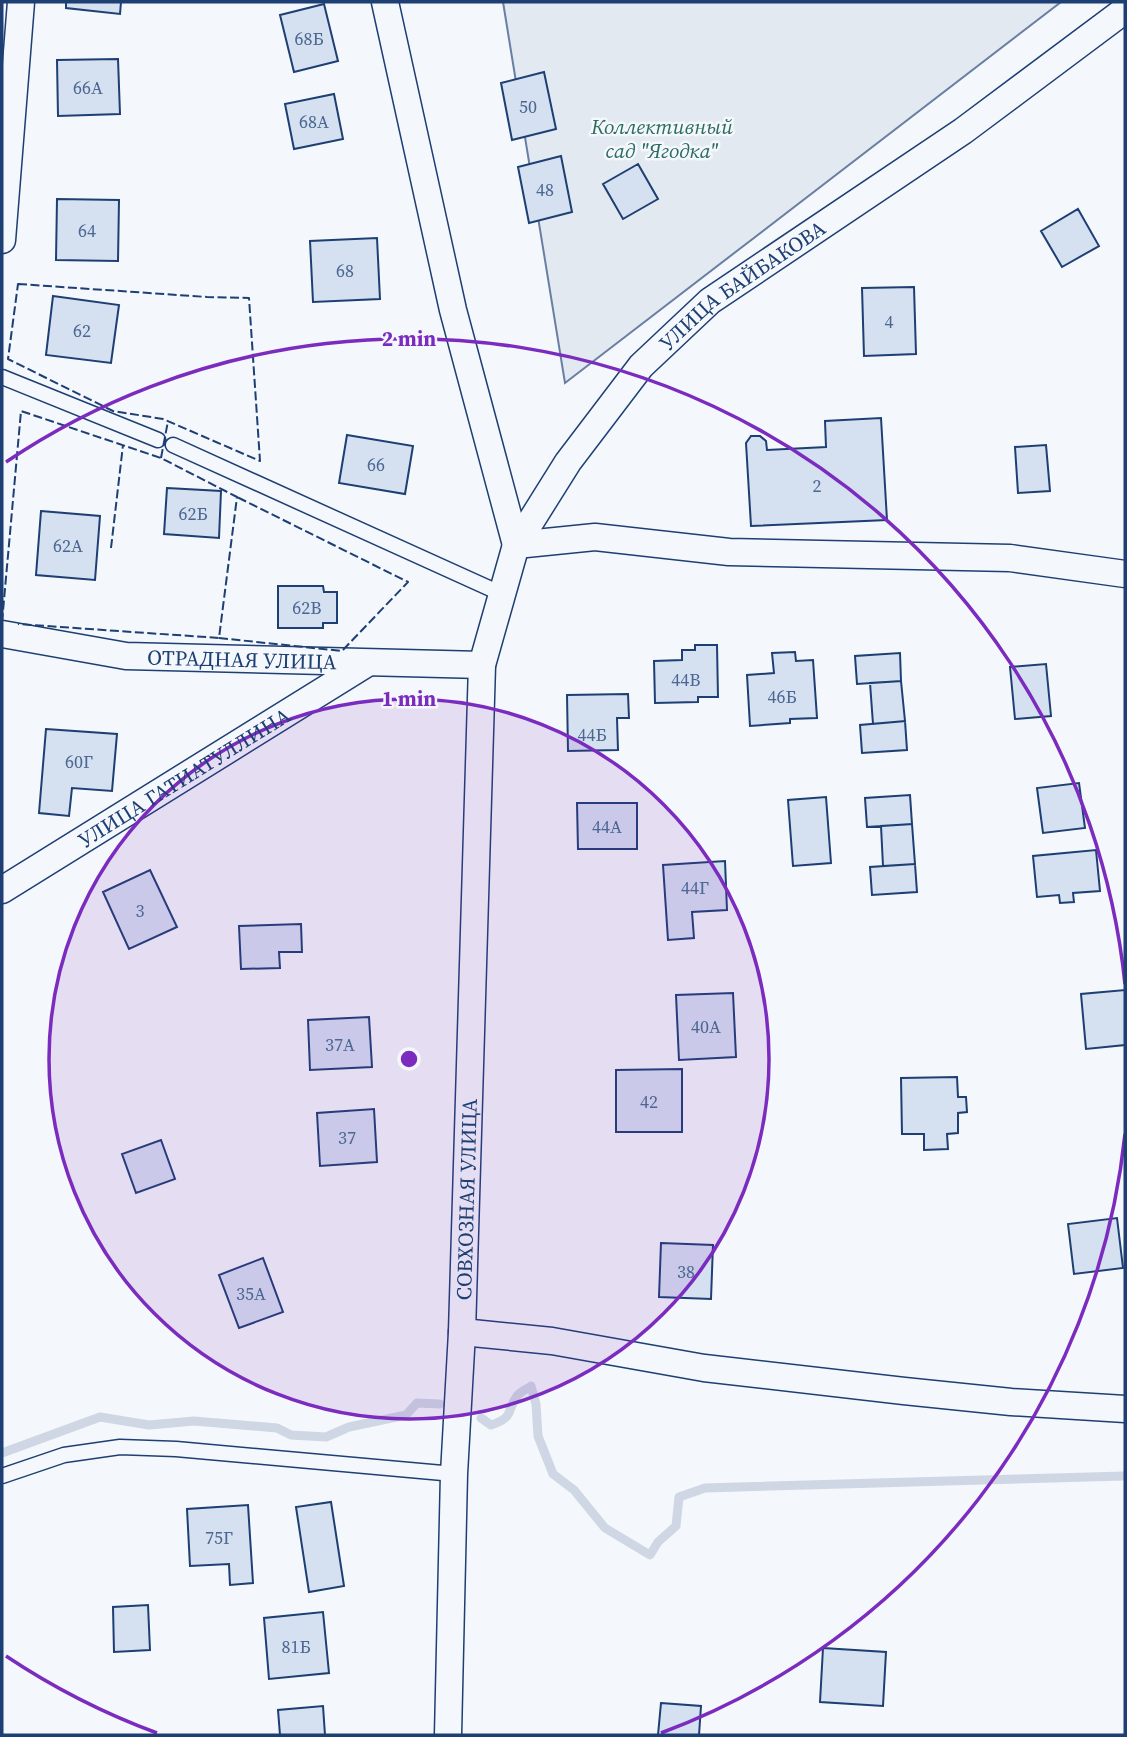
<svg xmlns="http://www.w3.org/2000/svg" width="1127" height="1737" viewBox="0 0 1127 1737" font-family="'Source Serif 4',serif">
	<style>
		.green { fill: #e3e9f0; stroke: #687fa3; stroke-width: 2 }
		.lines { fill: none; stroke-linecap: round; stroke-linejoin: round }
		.stream { stroke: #cfd7e4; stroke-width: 9 }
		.building { fill: #d5e0f0; stroke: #1d3f73; stroke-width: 2 }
		.service-casing { stroke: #1d3f73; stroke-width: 17 }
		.minor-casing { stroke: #1d3f73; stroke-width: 29 }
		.service { stroke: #f4f7fb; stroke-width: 14 }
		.minor { stroke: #f4f7fb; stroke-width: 26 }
		.fence { stroke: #1d3f73; stroke-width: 2; stroke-dasharray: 9 3.5; stroke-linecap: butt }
		.ring { fill: none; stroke: #7b2cbf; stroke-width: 3.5 }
		.labels { text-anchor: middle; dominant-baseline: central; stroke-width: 5; stroke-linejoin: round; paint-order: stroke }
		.number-label { font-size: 18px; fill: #4b6792 }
		.park-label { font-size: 21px; font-style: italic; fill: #2c6c60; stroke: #f4f7fb }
		.street-label { font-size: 21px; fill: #1d3f73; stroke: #f4f7fb }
		.centre { fill: #7b2cbf; stroke: #f4f7fb; stroke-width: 3.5 }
		.ring-label { font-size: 21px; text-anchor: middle; font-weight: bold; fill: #7b2cbf; stroke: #f4f7fb; stroke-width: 5; stroke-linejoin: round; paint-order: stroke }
	</style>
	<rect width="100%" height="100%" fill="#f4f7fb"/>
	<!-- green -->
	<path class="green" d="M 503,2 L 1061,2 L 565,383 Z"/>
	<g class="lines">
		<!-- stream -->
		<path class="stream" d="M 481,1418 L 491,1425 C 515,1417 506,1411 517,1396 C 520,1392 527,1389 531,1386 L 536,1404 L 538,1436 L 553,1474 L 574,1490 L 605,1528 L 650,1555 L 658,1542 L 676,1526 L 679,1497 L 705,1488 L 1125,1476
			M 2,1453 L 100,1417 L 149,1425 L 194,1421 L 277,1428 L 291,1435 L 326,1437 L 349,1427 L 406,1415 L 417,1403 L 440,1404"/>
	</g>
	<!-- building -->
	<path class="building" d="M 66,2 L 121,2 L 120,14 L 66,8 Z
		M 324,4 L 338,61 L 294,72 L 280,15 Z
		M 118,59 L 120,114 L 58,116 L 57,60 Z
		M 544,72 L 556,129 L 512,140 L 501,83 Z
		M 334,94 L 343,139 L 294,149 L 285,104 Z
		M 561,156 L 572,212 L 529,223 L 518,167 Z
		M 638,164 L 658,199 L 623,219 L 603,184 Z
		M 57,199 L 119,200 L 118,261 L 56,260 Z
		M 1078,209 L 1099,246 L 1062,267 L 1041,231 Z
		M 377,238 L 380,299 L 313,302 L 310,241 Z
		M 914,287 L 916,354 L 864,356 L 862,288 Z
		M 53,296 L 119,305 L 111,363 L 46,355 Z
		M 881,418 L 887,520 L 751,526 L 746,443 L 751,436 L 760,436 L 766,441 L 767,450 L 826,447 L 825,421 Z
		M 347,435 L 413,446 L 405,494 L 339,483 Z
		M 1046,445 L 1050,491 L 1018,493 L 1015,447 Z
		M 167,488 L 221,491 L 219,538 L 164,534 Z
		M 41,511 L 100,516 L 95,580 L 36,575 Z
		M 278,586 L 323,586 L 324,592 L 337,592 L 337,623 L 323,623 L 323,628 L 278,628 Z
		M 695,645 L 717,645 L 718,697 L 698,697 L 698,702 L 655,703 L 654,661 L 682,660 L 682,650 L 695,650 Z
		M 795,652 L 796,661 L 813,660 L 817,718 L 790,719 L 790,723 L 750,726 L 747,675 L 774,673 L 772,653 Z
		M 900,653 L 901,681 L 857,684 L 855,656 Z
		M 1046,664 L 1051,716 L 1015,719 L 1010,667 Z
		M 901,681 L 905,721 L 873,724 L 870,683 Z
		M 628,694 L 629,718 L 617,718 L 618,750 L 568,751 L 567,695 Z
		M 905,721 L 907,750 L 862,753 L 860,725 Z
		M 46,729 L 117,734 L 112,791 L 72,788 L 69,816 L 39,813 Z
		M 1079,783 L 1085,828 L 1043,833 L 1037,788 Z
		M 910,795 L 912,824 L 867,827 L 865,798 Z
		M 826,797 L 831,863 L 793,866 L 788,800 Z
		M 577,803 L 637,803 L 637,849 L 578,849 Z
		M 912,824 L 915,864 L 883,866 L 881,826 Z
		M 1096,850 L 1100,891 L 1073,893 L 1074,902 L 1060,903 L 1059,895 L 1037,897 L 1033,856 Z
		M 725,861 L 727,910 L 692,912 L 694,938 L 668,940 L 663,865 Z
		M 915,864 L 917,892 L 872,895 L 870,867 Z
		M 150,870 L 177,927 L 129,949 L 103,892 Z
		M 301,924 L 302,952 L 279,952 L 280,968 L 241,969 L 239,926 Z
		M 1125,990 L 1125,1045 L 1086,1049 L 1081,994 Z
		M 733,993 L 736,1057 L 679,1060 L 676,995 Z
		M 369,1017 L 372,1067 L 310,1070 L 308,1020 Z
		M 682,1069 L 682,1132 L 616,1132 L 616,1070 Z
		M 957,1077 L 958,1097 L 966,1097 L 967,1112 L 958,1113 L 958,1133 L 947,1134 L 948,1149 L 924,1150 L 924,1134 L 902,1134 L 901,1078 Z
		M 374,1109 L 377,1162 L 320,1166 L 317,1113 Z
		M 161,1140 L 175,1179 L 136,1193 L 122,1154 Z
		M 1117,1218 L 1123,1268 L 1074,1274 L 1068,1224 Z
		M 661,1243 L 713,1245 L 711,1299 L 659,1297 Z
		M 263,1258 L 283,1312 L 239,1328 L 219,1275 Z
		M 331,1502 L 344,1586 L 309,1592 L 296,1507 Z
		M 248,1505 L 253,1583 L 230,1585 L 229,1564 L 190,1566 L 187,1509 Z
		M 148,1605 L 150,1650 L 114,1652 L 113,1607 Z
		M 323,1612 L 329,1673 L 269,1679 L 264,1618 Z
		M 823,1648 L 886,1652 L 883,1706 L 820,1702 Z
		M 661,1703 L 701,1706 L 699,1735 L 658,1735 Z
		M 323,1706 L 325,1735 L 280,1735 L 278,1710 Z"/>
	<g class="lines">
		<defs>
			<path id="service" d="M 2,377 L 158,440
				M 173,445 L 502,594
				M 2,1476 L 64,1455 L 120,1447 L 176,1449 L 454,1474"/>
			<g id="minor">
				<path d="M 385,2 L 453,310 L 516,545 L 595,537 L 729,552 L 1010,558 L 1125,574"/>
				<path d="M 2,240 L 21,2"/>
				<path id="s1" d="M 2,634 L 126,656 L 482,665"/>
				<path id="s2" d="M 2,890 L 366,664"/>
				<path d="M 462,1332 L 552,1341 L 704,1368 L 904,1391 L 1011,1402 L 1125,1409"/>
				<path id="s3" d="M 448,1735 L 454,1474 L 462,1332 L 482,665 L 516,545 L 568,462 L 641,366 L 710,301 L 963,131 L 1125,10"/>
			</g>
		</defs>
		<!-- service casing -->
		<use href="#service" class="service-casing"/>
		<!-- minor casing -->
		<use href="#minor" class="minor-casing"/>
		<!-- service -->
		<use href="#service" class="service"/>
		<!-- minor -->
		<use href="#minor" class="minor"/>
		<!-- fence -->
		<path class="fence" d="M 18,284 L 207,297 L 249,298 L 260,461 L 163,419 L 113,411 L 8,359 Z
			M 161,458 L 168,421
			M 111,548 L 123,445
			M 2,622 L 21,411 L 161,458 L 237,497 L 219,638 L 18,624
			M 219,638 L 342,651 L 408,582 L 237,497"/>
	</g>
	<!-- distance rings -->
	<circle cx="409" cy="1059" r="360" fill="#7b2cbf" fill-opacity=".12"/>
	<g class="ring">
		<circle cx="409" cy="1059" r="360"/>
		<path d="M1125 1134A720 720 0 0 1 661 1733M157 1733A720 720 0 0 1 6 1656M6 462A720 720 0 0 1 1125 984"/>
	</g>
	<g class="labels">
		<!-- number labels -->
		<g class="number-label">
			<text x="309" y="38">68Б</text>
			<text x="88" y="87">66А</text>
			<text x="528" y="106">50</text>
			<text x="314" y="121">68А</text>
			<text x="545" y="189">48</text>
			<text x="87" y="230">64</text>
			<text x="345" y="270">68</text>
			<text x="889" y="321">4</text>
			<text x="82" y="330">62</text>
			<text x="376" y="464">66</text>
			<text x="817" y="485">2</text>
			<text x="193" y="513">62Б</text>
			<text x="68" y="545">62А</text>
			<text x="307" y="607">62В</text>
			<text x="686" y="679">44В</text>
			<text x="782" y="696">46Б</text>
			<text x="592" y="734">44Б</text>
			<text x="79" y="761">60Г</text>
			<text x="607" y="826">44А</text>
			<text x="695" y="887">44Г</text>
			<text x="140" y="910">3</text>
			<text x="706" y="1026">40А</text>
			<text x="340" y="1044">37А</text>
			<text x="649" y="1101">42</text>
			<text x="347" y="1137">37</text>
			<text x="686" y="1271">38</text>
			<text x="251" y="1293">35А</text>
			<text x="219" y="1537">75Г</text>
			<text x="296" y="1646">81Б</text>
		</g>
		<!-- park labels -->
		<g class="park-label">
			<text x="662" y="126">Коллективный<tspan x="662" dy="24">сад "Ягодка"</tspan></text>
		</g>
		<!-- street labels -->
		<g class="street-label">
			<text stroke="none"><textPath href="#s3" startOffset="1544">УЛИЦА БАЙБАКОВА</textPath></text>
			<text stroke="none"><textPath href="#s1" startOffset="242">ОТРАДНАЯ УЛИЦА</textPath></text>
			<text stroke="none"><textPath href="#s2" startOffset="214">УЛИЦА ГАТИАТУЛЛИНА</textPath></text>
			<text stroke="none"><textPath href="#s3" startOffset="536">СОВХОЗНАЯ УЛИЦА</textPath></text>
		</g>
	</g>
	<circle cx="409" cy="1059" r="10" class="centre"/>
	<g class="ring-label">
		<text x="409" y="346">2 min</text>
		<text x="409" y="706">1 min</text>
	</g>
	<!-- border -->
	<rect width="1127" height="1737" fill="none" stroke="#1d3f73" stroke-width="7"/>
</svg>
